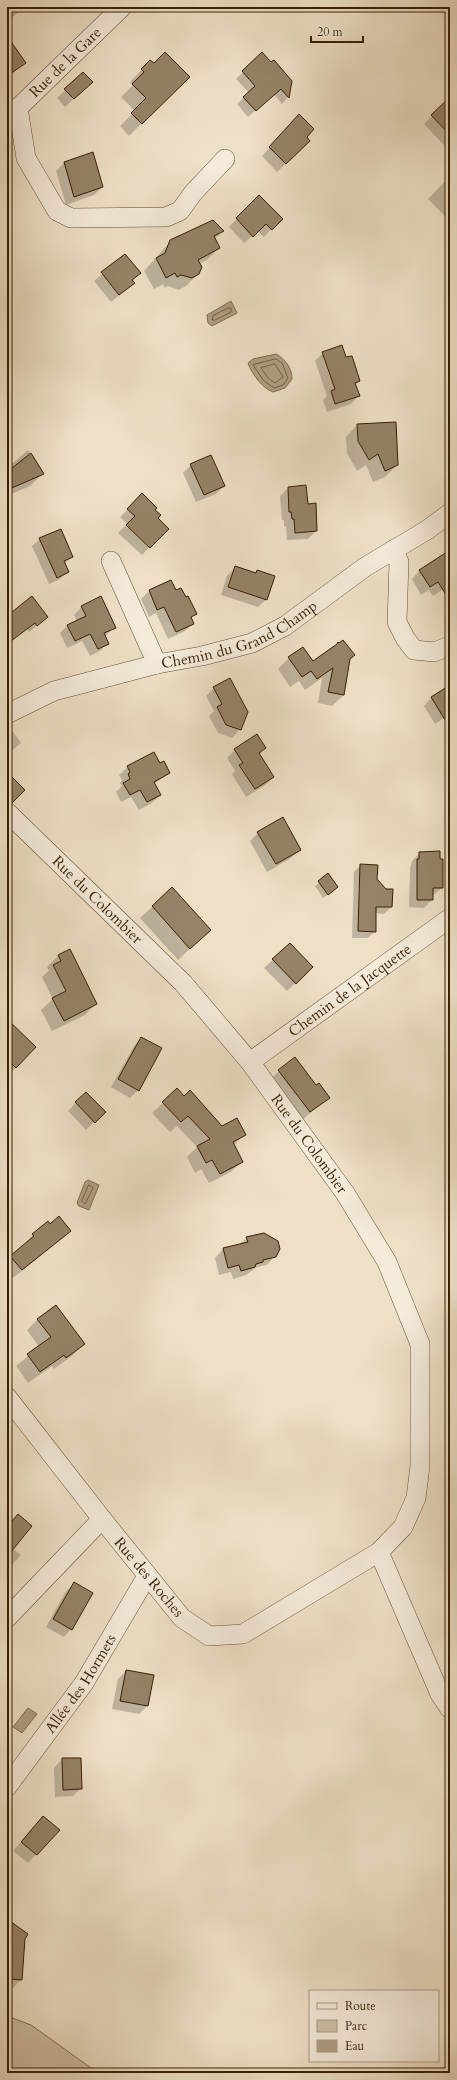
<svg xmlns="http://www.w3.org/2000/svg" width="457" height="2080" viewBox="0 0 457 2080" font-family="Cardo,serif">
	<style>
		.green { fill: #cfbfa6; stroke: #836e54 }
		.water { fill: #b09e84; stroke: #806b50 }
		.shadow { fill: #0003 }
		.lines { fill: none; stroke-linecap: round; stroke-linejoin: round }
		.shore { stroke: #745e43; stroke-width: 1 }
		.building { fill: #968368; stroke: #371e02 }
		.minor-casing { stroke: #654e33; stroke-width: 20 }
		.minor { stroke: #f4ebdb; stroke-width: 19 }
		.labels { text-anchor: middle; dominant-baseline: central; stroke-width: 3; stroke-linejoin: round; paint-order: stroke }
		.street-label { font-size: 15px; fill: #371e02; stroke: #f4ebdb }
	</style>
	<rect width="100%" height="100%" fill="#eee0c7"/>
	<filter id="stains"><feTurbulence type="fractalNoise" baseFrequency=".005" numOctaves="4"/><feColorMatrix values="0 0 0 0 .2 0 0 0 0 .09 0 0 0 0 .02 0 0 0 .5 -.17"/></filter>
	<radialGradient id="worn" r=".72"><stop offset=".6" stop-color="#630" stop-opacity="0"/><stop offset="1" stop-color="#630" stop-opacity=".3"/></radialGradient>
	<!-- green -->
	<path class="green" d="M 7,2016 L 31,2025 L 98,2073 L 7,2073 Z"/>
	<!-- water -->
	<path class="water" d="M 231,301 L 237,313 L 212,326 L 208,323 L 207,315 Z
		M 276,354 C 285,359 292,368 292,379 L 285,388 L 273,392 C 262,388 252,374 248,363 L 253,359 Z
		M 88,1180 L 99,1185 L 89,1210 L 79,1206 L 77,1203 L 85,1182 Z
		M 28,1708 L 37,1714 L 22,1733 L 13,1727 Z"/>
	<!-- shadow -->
	<path class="shadow" d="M 7,7 L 22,7 L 23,8 L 7,22 Z
		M 7,38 L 24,63 L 7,78 Z
		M 262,54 L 291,82 L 288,97 L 282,104 L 274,94 L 248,117 L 237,104 L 249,93 L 236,79 Z
		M 150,61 L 154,64 L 189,77 L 129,136 L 120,126 L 135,111 L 121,97 L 133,85 L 130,82 Z
		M 83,73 L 83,90 L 65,107 L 57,98 Z
		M 450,98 L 450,140 L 444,145 L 424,124 Z
		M 291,124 L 305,137 L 301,149 L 277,172 L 262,156 Z
		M 92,153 L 102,187 L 94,195 L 66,205 L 56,171 L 64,163 Z
		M 450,176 L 450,216 L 448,219 L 428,199 Z
		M 259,196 L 281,219 L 264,237 L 258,231 L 244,243 L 229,227 Z
		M 223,231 L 214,239 L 219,248 L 207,260 L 199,264 L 198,274 L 186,286 L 179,290 L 168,286 L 165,288 L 163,284 L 154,289 L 144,271 L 171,241 Z
		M 125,255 L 134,283 L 111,302 L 94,281 Z
		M 323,353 L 346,359 L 359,381 L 355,385 L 359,395 L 351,404 L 327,412 L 323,400 L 327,396 L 315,361 Z
		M 357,425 L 397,465 L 385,477 L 373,482 L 366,465 L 357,471 L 347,453 L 346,437 Z
		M 28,450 L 42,474 L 30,486 L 7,496 L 7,468 Z
		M 191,465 L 224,486 L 216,494 L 196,502 L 183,473 Z
		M 288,488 L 307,505 L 316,531 L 308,539 L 287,540 L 286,526 L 284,526 L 284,520 L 282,520 L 280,496 Z
		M 134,503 L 154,510 L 157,518 L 167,529 L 142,555 L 118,533 L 127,524 L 120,517 Z
		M 40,539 L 72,557 L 64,564 L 68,572 L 60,579 L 49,584 L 32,546 Z
		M 450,551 L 450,585 L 433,596 L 429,590 L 421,595 L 412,579 L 420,570 Z
		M 235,568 L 254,574 L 257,571 L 266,600 L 258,607 L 221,595 L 227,576 Z
		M 171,581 L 175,592 L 195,614 L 190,619 L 192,624 L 185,631 L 168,639 L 156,613 L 149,617 L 141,599 L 149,591 Z
		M 82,607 L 115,627 L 105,636 L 108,643 L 100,651 L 90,656 L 82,641 L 67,648 L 60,633 L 67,626 L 77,621 L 74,615 Z
		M 47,617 L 29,632 L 27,629 L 7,644 L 7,618 Z
		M 289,658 L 313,663 L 349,660 L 344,695 L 332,706 L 318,703 L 322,678 L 305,690 L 299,681 L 290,687 L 278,669 Z
		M 450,686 L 450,714 L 435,724 L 424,706 L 431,698 Z
		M 214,688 L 240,729 L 232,738 L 218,733 L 209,716 L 214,711 L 206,696 Z
		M 7,726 L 9,726 L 21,743 L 7,755 Z
		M 265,748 L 259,755 L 273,777 L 265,785 L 246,797 L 232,774 L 235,771 L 227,758 L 235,750 Z
		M 160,764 L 169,773 L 154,784 L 160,795 L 152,803 L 139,810 L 131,797 L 121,802 L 116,792 L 122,786 L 120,783 L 122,780 L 119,775 L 128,767 Z
		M 258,833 L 300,850 L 291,858 L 267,872 L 250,841 Z
		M 420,853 L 442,888 L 432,896 L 432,900 L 424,908 L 409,907 L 410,868 L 412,861 Z
		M 361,865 L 376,880 L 391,907 L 384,914 L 375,913 L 375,931 L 368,938 L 352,938 L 354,872 Z
		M 328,875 L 333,891 L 323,898 L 315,886 Z
		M 172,889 L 197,942 L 178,960 L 140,918 Z
		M 290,944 L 312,967 L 287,991 L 264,968 Z
		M 69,950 L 96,1004 L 85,1015 L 52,1031 L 41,1010 L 53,999 L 42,977 L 49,971 L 47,967 L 58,956 Z
		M 7,1024 L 35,1047 L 9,1075 L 7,1073 Z
		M 141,1038 L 138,1090 L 130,1098 L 111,1087 L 134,1046 Z
		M 279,1071 L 316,1087 L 329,1097 L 302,1120 L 271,1079 Z
		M 184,1097 L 222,1127 L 244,1135 L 233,1146 L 242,1161 L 231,1172 L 209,1183 L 201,1169 L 195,1173 L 187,1157 L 197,1147 L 177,1126 L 170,1132 L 152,1113 L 163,1103 Z
		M 76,1103 L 104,1112 L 86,1130 L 68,1111 Z
		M 50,1225 L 70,1231 L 13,1278 L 7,1271 L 7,1261 L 26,1244 L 25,1243 L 33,1235 Z
		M 247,1238 L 275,1256 L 267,1265 L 257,1267 L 246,1275 L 233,1279 L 231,1272 L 219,1275 L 215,1258 L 223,1249 L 239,1245 Z
		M 38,1319 L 84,1344 L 73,1355 L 54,1369 L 52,1366 L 28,1383 L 16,1366 L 39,1347 L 27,1330 Z
		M 18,1515 L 13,1549 L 21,1555 L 7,1570 L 7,1526 Z
		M 74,1584 L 71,1629 L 64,1637 L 46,1627 L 66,1591 Z
		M 126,1671 L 148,1705 L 139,1714 L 112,1709 L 118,1679 Z
		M 62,1759 L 81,1788 L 73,1796 L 55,1797 L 54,1768 Z
		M 35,1826 L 40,1850 L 28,1863 L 13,1851 Z
		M 7,1929 L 24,1938 L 21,1980 L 13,1988 L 7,1987 Z"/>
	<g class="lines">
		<!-- shore -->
		<path class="shore" d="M 228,308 L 231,308 L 231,312 L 215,320 L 212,320 L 213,316 Z
			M 276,359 L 282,363 L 288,378 L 283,385 L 274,388 L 264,381 L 253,365 Z
			M 275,364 L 283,377 L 275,383 L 268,378 L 261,368 Z
			M 89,1185 L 93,1188 L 85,1204 L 82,1201 Z"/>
	</g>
	<!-- building -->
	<path class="building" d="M 7,36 L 26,63 L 7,76 Z
		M 165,52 L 190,77 L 142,124 L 131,113 L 146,98 L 132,84 L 144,72 L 141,69 L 150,60 L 154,63 Z
		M 262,52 L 271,62 L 274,60 L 292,81 L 289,98 L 281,89 L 256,111 L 243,97 L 255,86 L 242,71 Z
		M 83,72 L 93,82 L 74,99 L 64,89 Z
		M 450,97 L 450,135 L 431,115 Z
		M 299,114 L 314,129 L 307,137 L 310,141 L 286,164 L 269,147 Z
		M 93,152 L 103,187 L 74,197 L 64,162 Z
		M 259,195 L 283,219 L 272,230 L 266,224 L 253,237 L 236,218 Z
		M 213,220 L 224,231 L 214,236 L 220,248 L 198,260 L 202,267 L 199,274 L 192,278 L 181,275 L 177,277 L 175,273 L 166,278 L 156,258 L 165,253 L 170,240 Z
		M 125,254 L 141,273 L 132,280 L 135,283 L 119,295 L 101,272 Z
		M 342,345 L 346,357 L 352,356 L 360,381 L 355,383 L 360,396 L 335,404 L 331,391 L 335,389 L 322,352 Z
		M 396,422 L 398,465 L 385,471 L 378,454 L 369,460 L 358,441 L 357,424 Z
		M 31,453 L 44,474 L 7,490 L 7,472 Z
		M 211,455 L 225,486 L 204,495 L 190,464 Z
		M 306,485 L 308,504 L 316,503 L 317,531 L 295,533 L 294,519 L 292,519 L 291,512 L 289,512 L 288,487 Z
		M 142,493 L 157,508 L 155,510 L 161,515 L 158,518 L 169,529 L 150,548 L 126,525 L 135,516 L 127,509 Z
		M 61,529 L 73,557 L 64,561 L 69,572 L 57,578 L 39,538 Z
		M 450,550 L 450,601 L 438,582 L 430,587 L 419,570 Z
		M 235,566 L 256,573 L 257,570 L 275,576 L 267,600 L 228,587 Z
		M 171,580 L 176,590 L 181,588 L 186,597 L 188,596 L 197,614 L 191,617 L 194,624 L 176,632 L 164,607 L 157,610 L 149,590 Z
		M 32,596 L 48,617 L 37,626 L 35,623 L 7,644 L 7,616 Z
		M 101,596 L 116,628 L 104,633 L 109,644 L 98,649 L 90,634 L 75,641 L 67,625 L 86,616 L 81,606 Z
		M 343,640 L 355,655 L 350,659 L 344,695 L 328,692 L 333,668 L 317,679 L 311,671 L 302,677 L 288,657 L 303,647 L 313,661 L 337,644 L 338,642 L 339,643 Z
		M 230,678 L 248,712 L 241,730 L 226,725 L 217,707 L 222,704 L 213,687 Z
		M 450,685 L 450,728 L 431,697 Z
		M 257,734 L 266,748 L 259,753 L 274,777 L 255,789 L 239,765 L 243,763 L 234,749 Z
		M 154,752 L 160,763 L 164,761 L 170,773 L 154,782 L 161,795 L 147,802 L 140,790 L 130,795 L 123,783 L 130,779 L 128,774 L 130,772 L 127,766 Z
		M 7,772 L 25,790 L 12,803 L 7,801 Z
		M 283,817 L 301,850 L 276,864 L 257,832 Z
		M 440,851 L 440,859 L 443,859 L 443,888 L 433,888 L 433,900 L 417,900 L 417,859 L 419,859 L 419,852 Z
		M 360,864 L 378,865 L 377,879 L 386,889 L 393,889 L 392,907 L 376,907 L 376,932 L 358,931 Z
		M 328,873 L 338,887 L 328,895 L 318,881 Z
		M 172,887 L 211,930 L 190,949 L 152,906 Z
		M 290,943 L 313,967 L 296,984 L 272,959 Z
		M 70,949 L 97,1004 L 64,1021 L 52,998 L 66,991 L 53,965 L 61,961 L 58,955 Z
		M 7,1019 L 36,1047 L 16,1068 L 7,1059 Z
		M 141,1037 L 162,1048 L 139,1091 L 118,1079 Z
		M 295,1057 L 316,1085 L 319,1083 L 330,1098 L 310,1112 L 278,1070 Z
		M 177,1088 L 184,1096 L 190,1090 L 222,1126 L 237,1118 L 246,1135 L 233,1142 L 243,1162 L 220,1174 L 212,1160 L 206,1163 L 197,1146 L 210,1139 L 188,1116 L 181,1122 L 162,1102 Z
		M 86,1092 L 106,1112 L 95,1123 L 75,1102 Z
		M 59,1216 L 71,1231 L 22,1270 L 10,1256 L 34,1236 L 32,1234 L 48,1221 L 50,1224 Z
		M 264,1233 L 278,1241 L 280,1249 L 276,1257 L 263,1260 L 263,1262 L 256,1264 L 255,1267 L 241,1271 L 239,1265 L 228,1268 L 223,1248 L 248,1242 L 246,1237 Z
		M 56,1305 L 85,1344 L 66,1358 L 64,1355 L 40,1372 L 27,1354 L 51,1337 L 37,1319 Z
		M 18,1514 L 32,1526 L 7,1557 L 7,1527 Z
		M 74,1582 L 93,1593 L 72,1630 L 53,1619 Z
		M 126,1670 L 154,1675 L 148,1706 L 120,1701 Z
		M 62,1758 L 81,1758 L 82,1789 L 63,1790 Z
		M 43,1816 L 60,1830 L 37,1855 L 21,1842 Z
		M 7,1919 L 28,1934 L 25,1939 L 22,1980 L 9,1979 L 11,1962 L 7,1961 Z"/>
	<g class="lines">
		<defs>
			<g id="minor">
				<path d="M 18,108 L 26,158 L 57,211 L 71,218 L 166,217 L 180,211 L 193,193 L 225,159"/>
				<path id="s1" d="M 8,113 L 18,108 L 122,7"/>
				<path d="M 393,550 L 399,562 L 397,622 L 405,638 L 414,650 L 434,652 L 450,646"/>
				<path d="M 111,561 L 157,664"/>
				<path id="s2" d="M 7,714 L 54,691 L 157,664 L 202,656 L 252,643 L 285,626 L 365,567 L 427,530 L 450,513"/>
				<path id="s3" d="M 7,812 L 183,983 L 250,1062 L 345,1193 L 387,1262 L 420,1344 L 420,1466 L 416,1498 L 403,1527 L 379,1552 L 243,1634 L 209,1636 L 182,1618 L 102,1519 L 7,1397"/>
				<path id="s4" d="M 250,1062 L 450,918"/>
				<path d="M 379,1552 L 440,1694 L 450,1709"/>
				<path d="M 7,1618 L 102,1519"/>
				<path id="s5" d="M 7,1787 L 84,1683 L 147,1576"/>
			</g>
		</defs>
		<!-- minor casing -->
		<use href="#minor" class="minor-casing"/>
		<!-- minor -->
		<use href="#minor" class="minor"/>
	</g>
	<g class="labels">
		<!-- street labels -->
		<g class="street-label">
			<text stroke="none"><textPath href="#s1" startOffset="77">Rue de la Gare</textPath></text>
			<text stroke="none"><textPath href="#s2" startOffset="247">Chemin du Grand Champ</textPath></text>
			<text stroke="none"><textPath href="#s3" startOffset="126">Rue du Colombier</textPath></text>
			<text stroke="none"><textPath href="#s4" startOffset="123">Chemin de la Jacquette</textPath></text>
			<text stroke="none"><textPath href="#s3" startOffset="450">Rue du Colombier</textPath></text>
			<text transform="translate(149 1577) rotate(50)">Rue des Roches</text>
			<text stroke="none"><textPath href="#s5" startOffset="127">Allée des Hormets</textPath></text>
		</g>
	</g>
	<!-- margin -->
	<rect width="457" height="2080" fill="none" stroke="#eee0c7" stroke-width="24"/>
	<rect x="8" y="8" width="441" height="2064" fill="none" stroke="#371e02" stroke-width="2"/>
	<rect x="12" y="12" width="433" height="2056" fill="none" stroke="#371e02"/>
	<!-- legend -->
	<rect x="309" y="1990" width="130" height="72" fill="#f4ebdb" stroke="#a89984"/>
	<rect x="317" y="2003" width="20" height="6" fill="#f4ebdb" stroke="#a89984"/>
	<text x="345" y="2010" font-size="12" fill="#371e02">Route</text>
	<rect x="317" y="2020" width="20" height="12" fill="#cfbfa6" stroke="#a89984"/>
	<text x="345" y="2030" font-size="12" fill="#371e02">Parc</text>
	<rect x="317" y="2040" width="20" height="12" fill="#b09e84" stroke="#a89984"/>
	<text x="345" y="2050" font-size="12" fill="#371e02">Eau</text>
	<!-- scale -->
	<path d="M311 36v6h52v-6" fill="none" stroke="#371e02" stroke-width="2"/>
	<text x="317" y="36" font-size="12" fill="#371e02" stroke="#f4ebdb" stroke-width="3" paint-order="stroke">20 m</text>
	<rect width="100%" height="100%" filter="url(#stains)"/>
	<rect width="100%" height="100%" fill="url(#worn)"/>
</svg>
